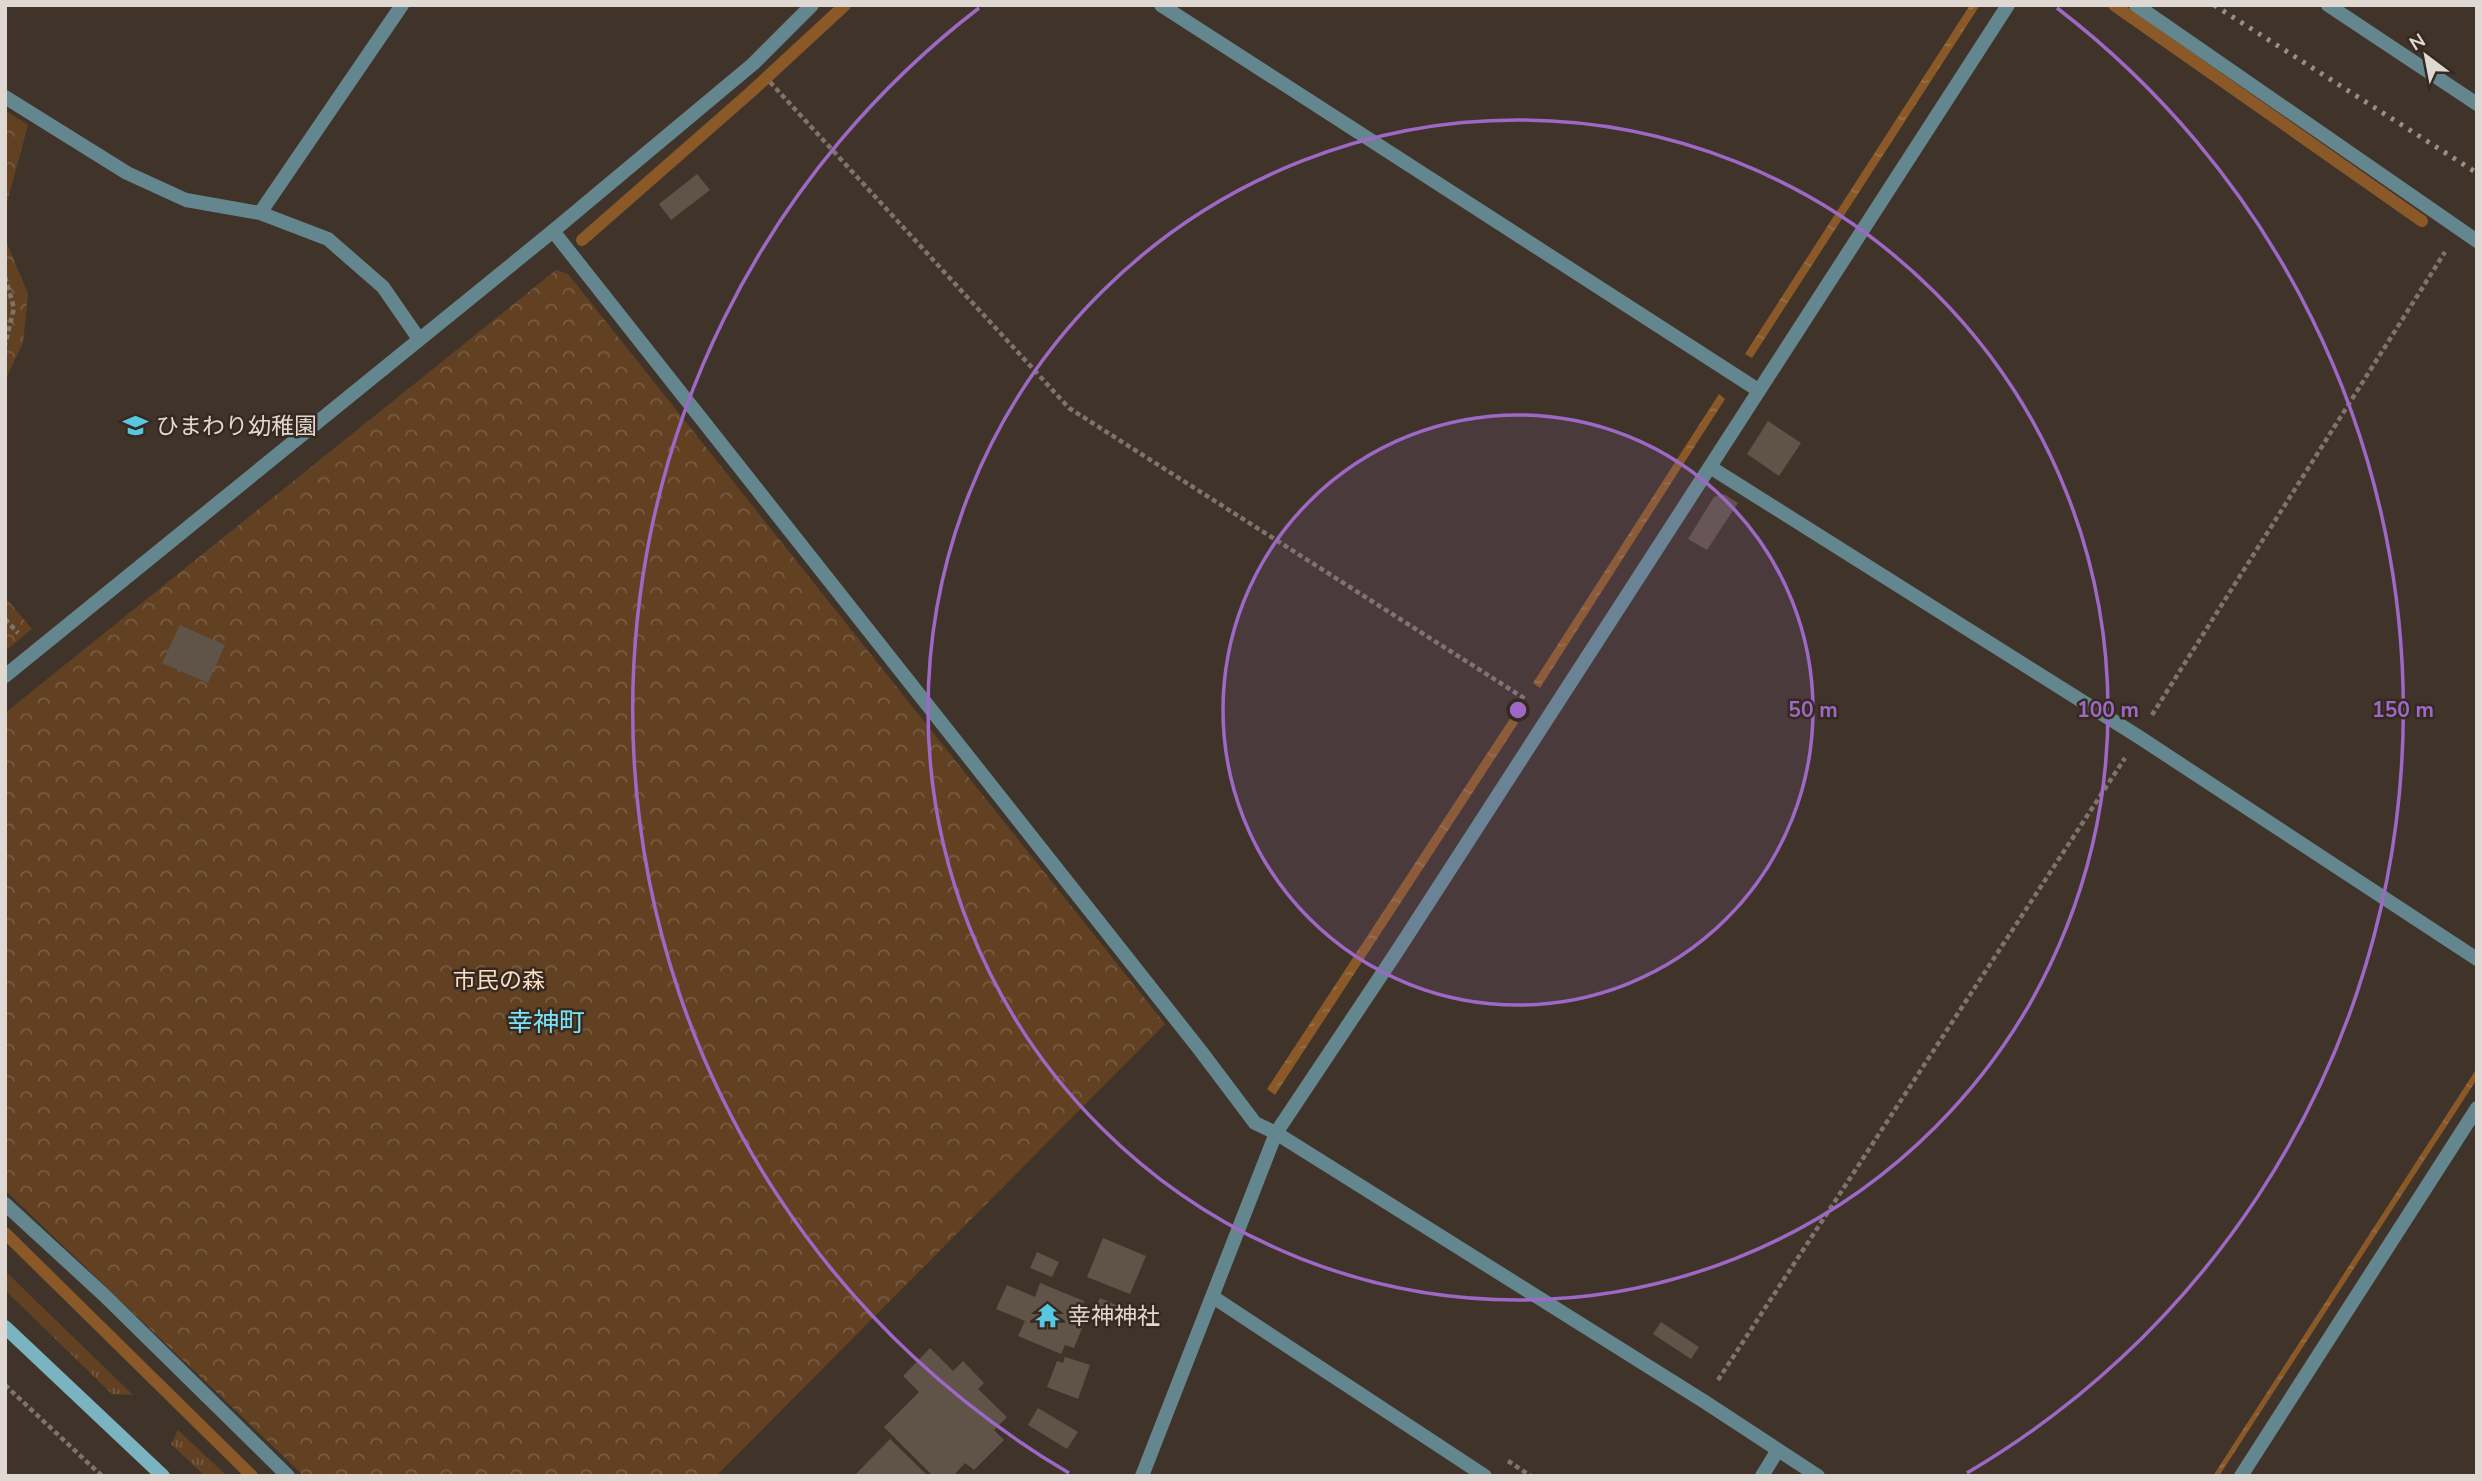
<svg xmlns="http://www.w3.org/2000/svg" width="2482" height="1481" viewBox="0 0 2482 1481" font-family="'Nunito Sans','Noto Sans JP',sans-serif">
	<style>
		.grass { fill: url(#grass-tufts) }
		.park { fill: url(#park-crowns) }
		.water { fill: url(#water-ripples) }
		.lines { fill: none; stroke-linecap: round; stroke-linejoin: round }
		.stream { stroke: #8a5927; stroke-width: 12 }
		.building { fill: #605348 }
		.path { stroke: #7f746c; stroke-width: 4.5; stroke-dasharray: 5 3.5; stroke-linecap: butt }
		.service { stroke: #64878f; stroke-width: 14 }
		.minor { stroke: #64878f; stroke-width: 14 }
		.secondary { stroke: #7bb4c1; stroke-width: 14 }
		.rail { stroke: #998f87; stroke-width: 5; stroke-dasharray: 3.5 7; stroke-linecap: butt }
		.ring { fill: none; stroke: #9e68c6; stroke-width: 3.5 }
		.labels { text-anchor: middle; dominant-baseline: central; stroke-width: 5; stroke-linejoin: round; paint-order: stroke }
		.poi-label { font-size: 23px; fill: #e0d8d2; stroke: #362a20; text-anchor: start }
		.park-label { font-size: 23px; fill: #fbddc3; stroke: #362a20 }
		.quarter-label { font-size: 26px; fill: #7be2f7; stroke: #362a20 }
		.centre { fill: #9e68c6; stroke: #362a20; stroke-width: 3.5 }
		.ring-label { font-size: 21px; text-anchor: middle; font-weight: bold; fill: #9e68c6; stroke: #362a20; stroke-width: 5; stroke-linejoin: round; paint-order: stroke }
	</style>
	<defs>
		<pattern id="grass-tufts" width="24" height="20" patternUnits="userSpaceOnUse" patternTransform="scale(1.75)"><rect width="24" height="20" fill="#624122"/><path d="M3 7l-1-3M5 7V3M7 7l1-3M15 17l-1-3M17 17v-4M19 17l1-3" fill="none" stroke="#785c41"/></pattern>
		<pattern id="park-crowns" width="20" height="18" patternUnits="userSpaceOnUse" patternTransform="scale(1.75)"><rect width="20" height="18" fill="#624122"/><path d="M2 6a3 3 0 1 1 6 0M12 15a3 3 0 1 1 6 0" fill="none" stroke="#785c41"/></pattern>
		<pattern id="water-ripples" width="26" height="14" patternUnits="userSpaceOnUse" patternTransform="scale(1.75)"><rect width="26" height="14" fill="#8a5927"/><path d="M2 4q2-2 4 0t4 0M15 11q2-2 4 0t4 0" fill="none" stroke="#9a7045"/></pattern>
	</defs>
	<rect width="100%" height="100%" fill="#40342a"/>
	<!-- grass -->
	<path class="grass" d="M 5,1271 L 133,1395 L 112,1394 L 5,1290 Z
		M 178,1430 L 227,1476 L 205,1476 L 171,1444 Z"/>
	<!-- park -->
	<path class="park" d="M 5,110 L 28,125 L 5,210 Z
		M 5,239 L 28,294 L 23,343 L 5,380 Z
		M 556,270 L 568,274 L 1165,1024 L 716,1476 L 304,1476 L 5,1190 L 5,713 Z
		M 5,597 L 32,629 L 5,651 Z"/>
	<!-- water -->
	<path class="water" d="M 1970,5 L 1980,5 L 1752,358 L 1745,354 Z
		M 1719,394 L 1725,399 L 1540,688 L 1533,683 Z
		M 1511,717 L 1518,723 L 1275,1095 L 1267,1089 Z
		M 2477,1068 L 2477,1079 L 2219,1476 L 2213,1476 Z"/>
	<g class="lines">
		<!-- stream -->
		<path class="stream" d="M 2114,5 L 2422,221
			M 582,240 L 752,91 L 845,5
			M 5,1233 L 252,1476"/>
	</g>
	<!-- building -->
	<path class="building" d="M 697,174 L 710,190 L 671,220 L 659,204 Z
		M 1768,421 L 1801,443 L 1779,476 L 1747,454 Z
		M 1724,494 L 1738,503 L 1707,550 L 1688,539 L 1714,497 Z
		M 180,625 L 225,645 L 208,683 L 162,663 Z
		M 1103,1238 L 1146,1256 L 1130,1294 L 1087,1277 Z
		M 1037,1252 L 1059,1262 L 1052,1277 L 1030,1268 Z
		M 1040,1283 L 1084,1301 L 1080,1310 L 1088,1314 L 1074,1348 L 1065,1345 L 1061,1354 L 1018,1336 L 1025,1321 L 996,1309 L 1007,1285 L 1035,1297 Z
		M 1100,1298 L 1125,1309 L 1118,1323 L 1094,1312 Z
		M 1661,1322 L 1699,1347 L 1691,1359 L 1653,1334 Z
		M 930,1348 L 953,1371 L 963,1361 L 984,1383 L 978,1389 L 1007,1417 L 994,1430 L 1004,1440 L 974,1470 L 965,1463 L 953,1476 L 933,1476 L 884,1427 L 919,1392 L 903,1376 Z
		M 1065,1357 L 1090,1365 L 1078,1399 L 1047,1387 L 1057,1361 L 1063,1363 Z
		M 1038,1408 L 1078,1432 L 1067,1449 L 1028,1425 Z
		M 890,1439 L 928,1476 L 854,1476 Z"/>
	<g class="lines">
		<!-- path -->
		<path class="path" d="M 770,82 L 1069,408 L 1527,700
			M 5,277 L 14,308 L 5,345
			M 5,619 L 18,633
			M 2152,715 L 2445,252
			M 1718,1380 L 2125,758
			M 5,1385 L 102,1476
			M 1508,1461 L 1531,1476"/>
		<!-- service -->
		<path class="service" d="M 2136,5 L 2477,241
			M 1276,1133 L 1705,1402 L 1818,1476
			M 5,1204 L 104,1295 L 288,1476
			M 1762,1476 L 1778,1450"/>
		<!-- minor -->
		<path class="minor" d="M 1161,5 L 1758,390
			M 2328,5 L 2477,104
			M 5,97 L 127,173 L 186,200 L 260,213 L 328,239 L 383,287 L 419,339
			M 260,213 L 402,5
			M 553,231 L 1200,1050 L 1255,1123 L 1276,1133
			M 1710,467 L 2139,737 L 2477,959
			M 5,676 L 553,231 L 753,64 L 812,5
			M 1213,1297 L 1485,1476
			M 1142,1476 L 1276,1133 L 1396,953 L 2008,5
			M 2241,1476 L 2477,1108"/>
		<!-- secondary -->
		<path class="secondary" d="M 5,1327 L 163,1476"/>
		<!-- rail -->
		<path class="rail" d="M 2214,5 L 2477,173"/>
	</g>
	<!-- distance rings -->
	<circle cx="1518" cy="710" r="295" fill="#9e68c6" fill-opacity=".12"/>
	<g class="ring">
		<circle cx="1518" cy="710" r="295"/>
		<circle cx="1518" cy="710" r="590"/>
		<path d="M1069 1473A885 885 0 0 1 979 8M2057 8A885 885 0 0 1 1967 1473"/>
	</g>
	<!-- icons -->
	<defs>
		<symbol id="school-bare" viewBox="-9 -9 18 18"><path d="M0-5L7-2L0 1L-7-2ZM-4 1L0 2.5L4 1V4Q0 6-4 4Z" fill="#56c9e0" stroke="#362a20" stroke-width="2.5" paint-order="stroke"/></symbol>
		<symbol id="temple-bare" viewBox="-9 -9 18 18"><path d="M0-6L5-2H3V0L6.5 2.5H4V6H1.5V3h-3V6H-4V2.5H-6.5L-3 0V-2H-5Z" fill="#56c9e0" stroke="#362a20" stroke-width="2.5" paint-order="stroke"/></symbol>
	</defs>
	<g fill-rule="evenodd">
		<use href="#school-bare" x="118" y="408" width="35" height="35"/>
		<use href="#temple-bare" x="1030" y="1298" width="35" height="35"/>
	</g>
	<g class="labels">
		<!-- poi labels -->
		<g class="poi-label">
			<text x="156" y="426">ひまわり幼稚園</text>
			<text x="1068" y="1316">幸神神社</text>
		</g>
		<!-- park labels -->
		<g class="park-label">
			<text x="499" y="980">市民の森</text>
		</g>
		<!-- quarter labels -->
		<g class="quarter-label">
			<text x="546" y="1022">幸神町</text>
		</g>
	</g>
	<circle cx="1518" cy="710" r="10" class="centre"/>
	<g class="ring-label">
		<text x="1813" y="717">50 m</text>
		<text x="2108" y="717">100 m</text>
		<text x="2403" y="717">150 m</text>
	</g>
	<!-- border -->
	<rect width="2482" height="1481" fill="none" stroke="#e0d8d2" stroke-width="14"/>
	<!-- north arrow -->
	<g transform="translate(2426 56) rotate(328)" stroke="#362a20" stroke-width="5" paint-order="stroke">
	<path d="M0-5L12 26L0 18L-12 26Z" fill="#e0d8d2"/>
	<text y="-10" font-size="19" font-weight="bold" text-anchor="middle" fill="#e0d8d2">N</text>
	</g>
</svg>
